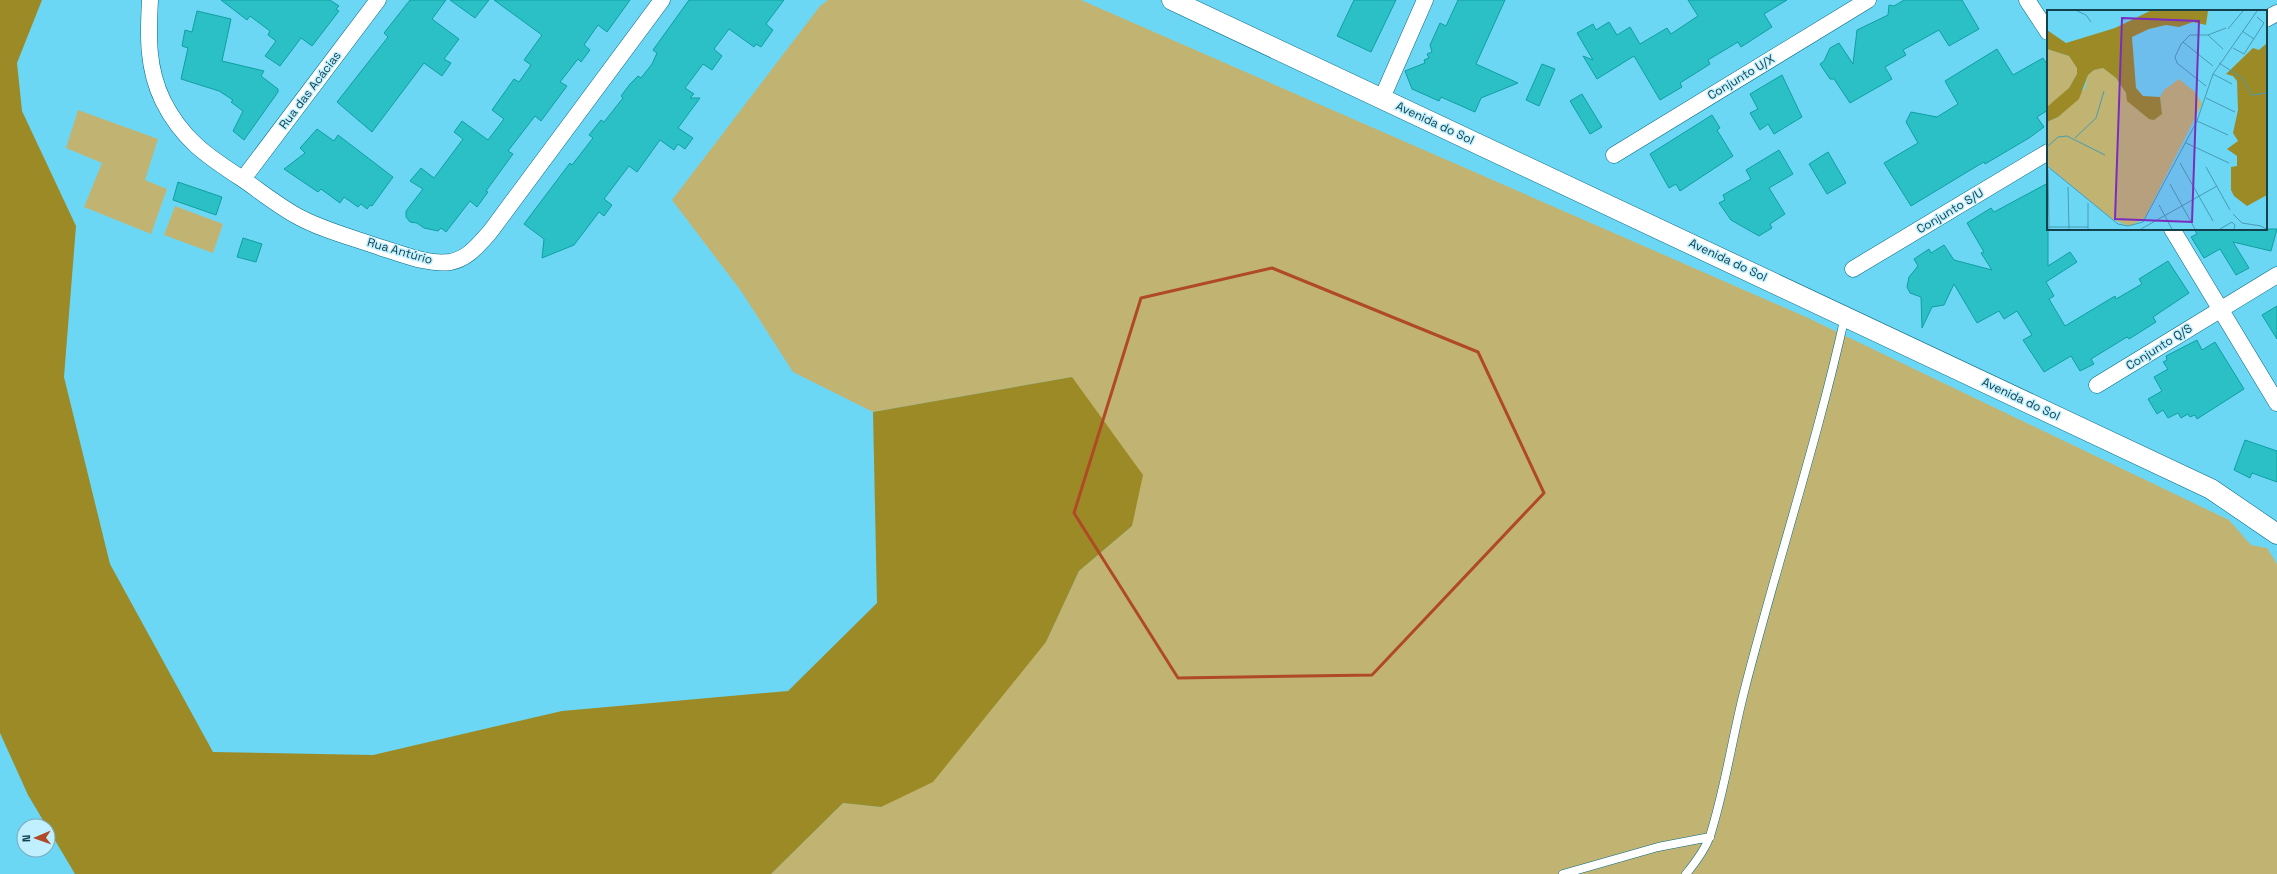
<svg xmlns="http://www.w3.org/2000/svg" width="2277" height="874" viewBox="0 0 2277 874" font-family="'Space Grotesk',sans-serif">
	<style>
		.green { fill: #c1b473 }
		.forest { fill: #9c8a26 }
		.building { fill: #2bc0c5; stroke: #0e9fa3 }
		.lines { fill: none; stroke-linecap: round; stroke-linejoin: round }
		.service-casing { stroke: #07697f; stroke-width: 9 }
		.minor-casing { stroke: #07697f; stroke-width: 17 }
		.tertiary-casing { stroke: #07697f; stroke-width: 21 }
		.service { stroke: #fff; stroke-width: 8 }
		.minor { stroke: #fff; stroke-width: 16 }
		.tertiary { stroke: #fff; stroke-width: 20 }
		.marked { fill: none; stroke: #b04925; stroke-width: 3; stroke-linejoin: round }
		.labels { text-anchor: middle; dominant-baseline: central; stroke-width: 3; stroke-linejoin: round; paint-order: stroke }
		.street-label { font-size: 12px; fill: #13424e; stroke: #c0f0ff }
		.inset-road { fill: none; stroke: #489bb2; stroke-width: 1 }
		.view { fill: #7b2cbf; fill-opacity: 0.15; stroke: #7b2cbf; stroke-width: 2 }
		.inset-edge { fill: none; stroke: #13424e; stroke-width: 2 }
	</style>
	<rect width="100%" height="100%" fill="#6cd7f5"/>
	<!-- green -->
	<path class="green" d="M 828,0 L 1081,0 L 1806,317 L 2229,520 L 2251,545 L 2267,548 L 2277,564 L 2277,874 L 771,874 L 843,803 L 881,807 L 1046,642 L 1079,571 L 1132,526 L 1072,377 L 873,412 L 793,372 L 741,291 L 672,200 L 820,6 Z
		M 78,110 L 158,139 L 145,180 L 167,189 L 151,234 L 84,207 L 102,163 L 66,148 Z
		M 175,206 L 223,224 L 213,253 L 164,235 Z"/>
	<!-- forest -->
	<path class="forest" d="M 0,0 L 42,0 L 17,63 L 22,111 L 76,226 L 64,377 L 110,564 L 213,752 L 373,755 L 562,711 L 788,691 L 877,603 L 873,412 L 1072,377 L 1143,475 L 1132,526 L 1079,571 L 1046,642 L 933,782 L 881,807 L 843,803 L 771,874 L 75,874 L 28,795 L 0,733 Z"/>
	<!-- building -->
	<path class="building" d="M 221,0 L 330,0 L 339,6 L 336,9 L 339,11 L 312,46 L 301,38 L 280,66 L 265,56 L 276,41 L 268,35 L 270,31 L 250,16 L 247,20 Z
		M 410,0 L 446,0 L 432,19 L 459,39 L 444,59 L 451,63 L 442,76 L 424,63 L 372,132 L 337,102 L 388,37 L 384,33 Z
		M 450,0 L 489,0 L 475,18 Z
		M 494,0 L 630,0 L 607,32 L 598,25 L 584,45 L 590,50 L 581,62 L 578,59 L 560,82 L 567,86 L 541,121 L 535,116 L 508,151 L 513,154 L 486,191 L 488,192 L 477,207 L 470,201 L 446,232 L 441,228 L 438,231 L 424,228 L 417,223 L 410,222 L 406,217 L 406,211 L 423,189 L 410,181 L 421,168 L 434,178 L 463,139 L 454,132 L 462,121 L 488,140 L 504,119 L 492,110 L 514,79 L 519,82 L 531,65 L 524,60 L 542,35 Z
		M 689,0 L 784,0 L 766,24 L 773,30 L 761,47 L 756,44 L 754,47 L 729,29 L 714,49 L 722,56 L 712,70 L 703,64 L 685,88 L 694,94 L 690,98 L 700,98 L 678,128 L 693,138 L 685,149 L 678,144 L 674,150 L 660,140 L 637,172 L 629,166 L 604,199 L 612,205 L 604,216 L 599,212 L 574,245 L 542,258 L 544,239 L 524,224 L 570,163 L 572,165 L 593,138 L 589,135 L 601,120 L 604,122 L 623,98 L 621,96 L 630,84 L 638,76 L 641,78 L 652,64 L 657,53 L 653,50 Z
		M 1354,0 L 1396,0 L 1371,52 L 1337,36 Z
		M 1458,0 L 1505,0 L 1476,64 L 1518,83 L 1481,98 L 1475,112 L 1441,97 L 1439,101 L 1412,89 L 1405,71 L 1425,63 L 1424,60 L 1429,58 L 1427,54 L 1432,52 L 1430,45 L 1440,23 L 1446,26 Z
		M 1688,0 L 1787,0 L 1764,14 L 1772,27 L 1741,47 L 1738,42 L 1708,60 L 1710,64 L 1680,83 L 1682,87 L 1660,100 L 1634,56 L 1597,79 L 1583,56 L 1593,60 L 1577,33 L 1593,24 L 1596,30 L 1609,22 L 1617,35 L 1630,27 L 1640,44 L 1667,28 L 1671,34 L 1698,16 Z
		M 1904,0 L 1962,0 L 1979,29 L 1949,46 L 1939,30 L 1903,50 L 1906,55 L 1885,67 L 1892,79 L 1850,103 L 1834,79 L 1830,79 L 1820,64 L 1824,61 L 1830,48 L 1839,43 L 1853,64 L 1857,30 L 1888,15 L 1889,5 L 1894,6 Z
		M 197,11 L 231,19 L 222,61 L 264,71 L 261,76 L 278,89 L 278,92 L 244,140 L 233,131 L 243,111 L 231,102 L 233,100 L 219,91 L 181,79 L 188,48 L 182,46 L 185,30 L 192,32 Z
		M 1997,49 L 2013,75 L 2043,58 L 2048,66 L 2048,110 L 2037,117 L 2044,127 L 2029,138 L 1985,164 L 1984,162 L 1977,166 L 1911,206 L 1884,163 L 1918,143 L 1906,122 L 1911,112 L 1937,117 L 1958,104 L 1945,81 Z
		M 1542,64 L 1555,69 L 1539,106 L 1526,100 Z
		M 1782,75 L 1802,117 L 1774,134 L 1768,124 L 1760,130 L 1750,113 L 1758,109 L 1750,94 Z
		M 1582,94 L 1602,127 L 1590,134 L 1570,101 Z
		M 1712,115 L 1720,128 L 1717,130 L 1733,156 L 1680,191 L 1676,184 L 1669,188 L 1650,154 Z
		M 317,129 L 334,141 L 338,135 L 393,177 L 372,206 L 370,205 L 367,209 L 361,204 L 358,207 L 344,197 L 340,203 L 321,189 L 318,192 L 284,169 L 305,153 L 300,148 Z
		M 1779,150 L 1793,174 L 1769,188 L 1785,214 L 1770,224 L 1772,228 L 1759,236 L 1731,220 L 1719,203 L 1725,200 L 1723,195 L 1751,179 L 1746,170 Z
		M 1828,152 L 1846,183 L 1827,194 L 1809,164 Z
		M 178,182 L 222,197 L 216,215 L 173,200 Z
		M 2048,183 L 2048,266 L 2070,252 L 2077,262 L 2046,282 L 2054,296 L 2049,299 L 2065,326 L 2115,296 L 2116,299 L 2142,284 L 2139,279 L 2168,261 L 2189,293 L 2153,317 L 2156,322 L 2129,339 L 2127,337 L 2091,359 L 2094,364 L 2080,371 L 2071,356 L 2044,372 L 2023,340 L 2032,335 L 2017,311 L 2004,319 L 1999,311 L 1977,323 L 1954,284 L 1944,305 L 1932,307 L 1922,328 L 1921,297 L 1910,293 L 1907,287 L 1909,277 L 1918,266 L 1914,259 L 1929,249 L 1931,253 L 1944,245 L 1954,260 L 1992,270 L 1981,253 L 1984,252 L 1967,223 L 1991,208 L 1994,212 Z
		M 2194,229 L 2277,229 L 2271,251 L 2233,242 L 2249,268 L 2236,275 L 2220,249 L 2204,258 L 2191,237 L 2197,234 Z
		M 243,238 L 262,244 L 256,262 L 237,257 Z
		M 2277,306 L 2277,339 L 2262,315 Z
		M 2197,340 L 2202,350 L 2215,342 L 2244,389 L 2197,419 L 2195,415 L 2190,417 L 2188,414 L 2181,418 L 2178,413 L 2168,418 L 2163,410 L 2157,414 L 2148,399 L 2162,391 L 2154,377 L 2168,369 L 2163,362 L 2167,360 L 2166,356 Z
		M 2245,440 L 2277,451 L 2277,482 L 2252,473 L 2250,478 L 2234,470 Z"/>
	<g class="lines">
		<defs>
			<path id="service" d="M 1563,874 L 1658,847 L 1710,837
				M 1686,874 C 1695,863 1705,850 1710,836 C 1725,789 1732,739 1744,692 C 1776,566 1817,443 1845,316"/>
			<path id="minor" d="M 150,0 C 148,36 147,68 163,101 C 182,139 207,156 241,178 C 260,191 277,205 297,216 C 322,230 354,238 382,248 C 403,254 427,265 450,262 C 468,259 479,244 490,232 L 662,0
				M 2027,0 L 2048,32
				M 2266,19 L 2277,13
				M 1382,98 L 1425,0
				M 1614,155 L 1868,0
				M 243,179 L 378,0
				M 2172,229 L 2277,403
				M 1853,269 L 2048,152
				M 2097,385 L 2277,275"/>
			<path id="tertiary" d="M 1172,0 L 2211,489 L 2277,534"/>
		</defs>
		<!-- service casing -->
		<use href="#service" class="service-casing"/>
		<!-- minor casing -->
		<use href="#minor" class="minor-casing"/>
		<!-- tertiary casing -->
		<use href="#tertiary" class="tertiary-casing"/>
		<!-- service -->
		<use href="#service" class="service"/>
		<!-- minor -->
		<use href="#minor" class="minor"/>
		<!-- tertiary -->
		<use href="#tertiary" class="tertiary"/>
	</g>
	<!-- marked area -->
	<path class="marked" d="M 1272,268 L 1478,352 L 1544,493 L 1372,675 L 1178,678 L 1074,513 L 1141,298 Z"/>
	<g class="labels">
		<!-- street labels -->
		<g class="street-label">
			<text transform="translate(1741 77) rotate(-31)">Conjunto U/X</text>
			<text transform="translate(310 90) rotate(-53)">Rua das Acácias</text>
			<text transform="translate(1435 123) rotate(25)">Avenida do Sol</text>
			<text transform="translate(1950 211) rotate(-31)">Conjunto S/U</text>
			<text transform="translate(400 251) rotate(16)">Rua Antúrio</text>
			<text transform="translate(1728 260) rotate(25)">Avenida do Sol</text>
			<text transform="translate(2159 347) rotate(-32)">Conjunto Q/S</text>
			<text transform="translate(2021 399) rotate(25)">Avenida do Sol</text>
		</g>
	</g>
	<!-- overview -->
	<g transform="translate(2047 10)">
		<rect width="220" height="220" fill="#6cd7f5"/>
		<path d="M 0,39 L 22,46 L 30,58 L 30,64 L 22,78 L 10,91 L 0,97 ZM 56,58 L 69,68 L 92,101 L 98,104 L 115,104 L 113,87 L 117,80 L 132,69 L 149,83 L 155,94 L 97,209 L 82,216 L 65,209 L 2,157 L 0,153 L 0,112 L 11,107 L 20,98 L 38,78 L 41,65 L 47,60 Z" fill="#c1b473"/>
		<path d="M 103,1 L 161,1 L 159,15 L 146,12 L 132,17 L 119,15 L 102,19 L 85,27 L 89,78 L 96,86 L 113,87 L 115,104 L 107,110 L 102,109 L 80,91 L 79,83 L 69,68 L 56,58 L 47,60 L 41,65 L 32,89 L 11,107 L 0,112 L 0,97 L 22,78 L 30,64 L 30,58 L 22,46 L 0,39 L 0,20 L 19,33 L 68,18 ZM 220,33 L 220,185 L 200,196 L 187,186 L 184,180 L 184,157 L 190,156 L 190,146 L 180,139 L 191,131 L 186,123 L 191,100 L 190,71 L 186,66 L 179,64 L 206,38 L 212,40 Z" fill="#9c8a26"/>
		<path class="inset-road" d="M 30,1 L 39,5 L 44,12M 181,19 L 196,1M 195,21 L 207,29M 161,25 L 176,39M 136,32 L 166,56M 186,38 L 197,44 L 217,13 L 210,7M 172,53 L 195,68 L 205,85 L 220,83M 166,64 L 185,74M 159,76 L 130,53 L 128,47 L 134,34 L 143,25 L 161,25 L 179,18M 159,88 L 188,102M 150,111 L 181,125M 28,128 L 49,108 L 57,81M 139,133 L 182,153M 0,137 L 11,127 L 20,126 L 58,145M 133,153 L 166,211M 0,156 L 71,214 L 81,216 L 96,212 L 150,111 L 166,64 L 210,1M 159,157 L 183,200M 1,160 L 2,219M 123,174 L 148,219M 21,177 L 22,219M 41,193 L 41,219M 112,195 L 125,219M 186,204 L 195,213 L 214,216 L 219,219M 0,217 L 41,217M 94,219 L 170,176M 173,219 L 185,212 L 188,215 L 187,219"/>
		<path class="view" d="M 75,8 L 152,11 L 145,212 L 68,209 Z"/>
		<rect width="220" height="220" class="inset-edge"/>
	</g>
	<!-- north arrow -->
	<g transform="translate(36 838) rotate(268)"><circle r="19" fill="#c0f0ff" stroke="#7baab8"/>
	<path d="M0-3L7 15L0 10L-7 15Z" fill="#b04925"/>
	<text y="-6" font-size="11" font-weight="bold" text-anchor="middle" fill="#13424e">N</text>
	</g>
</svg>
